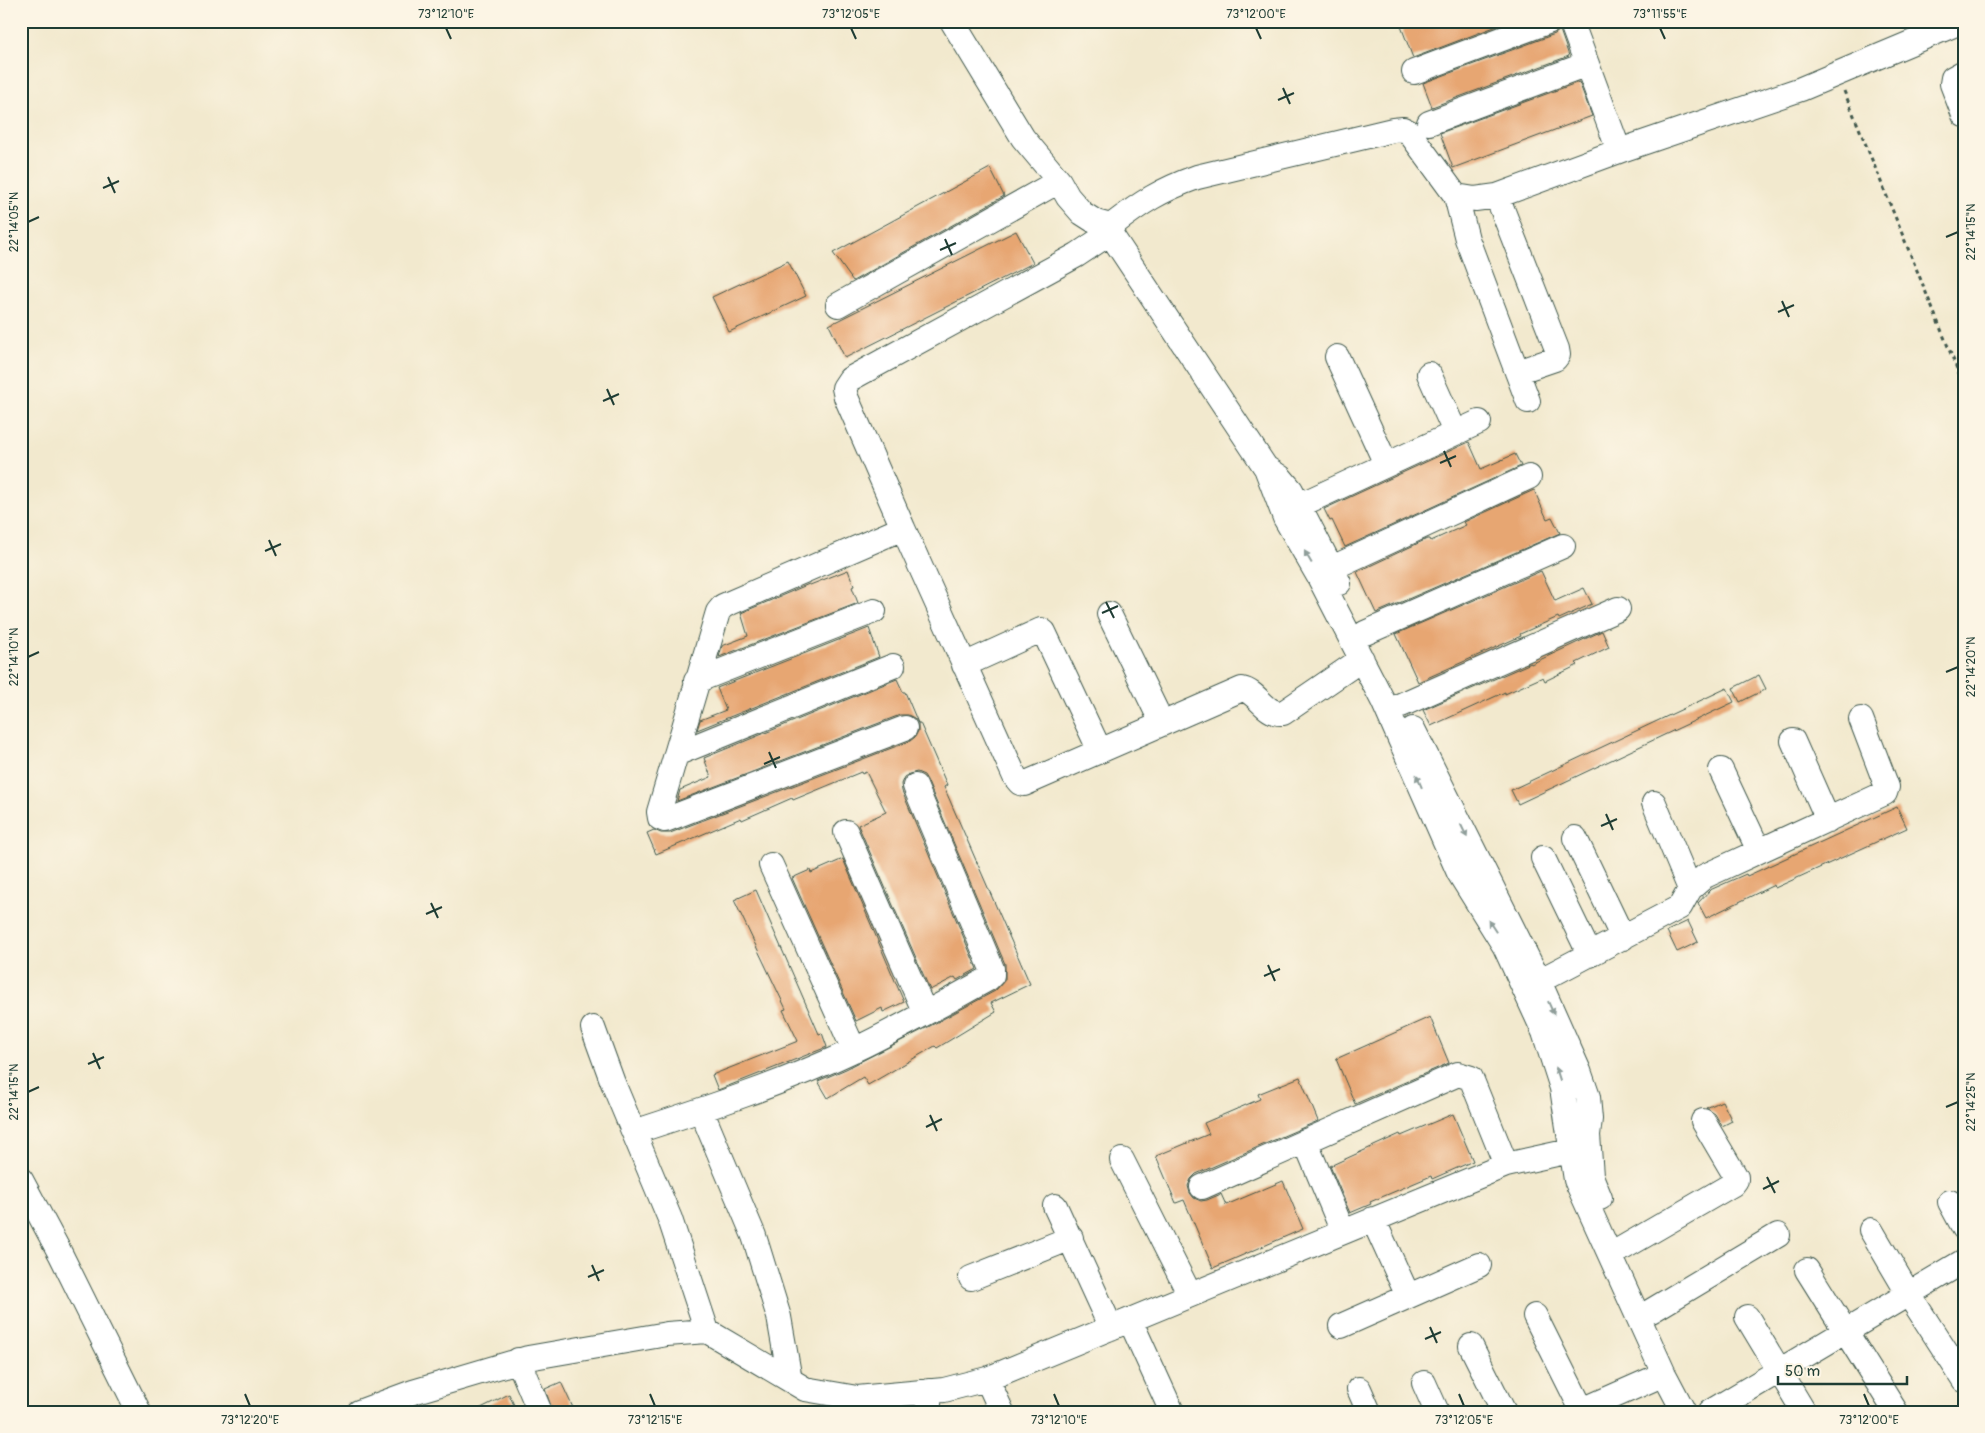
<svg xmlns="http://www.w3.org/2000/svg" width="1985" height="1433" viewBox="0 0 1985 1433" font-family="Pangolin,sans-serif">
	<style>
		.building { fill: #e7a672 }
		.lines { fill: none; stroke-linecap: round; stroke-linejoin: round }
		.minor-casing { stroke: #3f574b; stroke-width: 26 }
		.path { stroke: #3f574b; stroke-width: 3; stroke-dasharray: 4 4; stroke-linecap: butt }
		.minor { stroke: #fff; stroke-width: 24 }
		.oneway { fill: #8f9e9a }
		.ticks { fill: none; stroke: #1f3d34; stroke-width: 2 }
		.neatline { fill: none; stroke: #1f3d34; stroke-width: 2 }
		.ticks-label { font-size: 12px; text-anchor: middle; fill: #1f3d34 }
	</style>
	<rect width="100%" height="100%" fill="#fcf5e5"/>
	<filter id="ink" filterUnits="userSpaceOnUse"><feTurbulence type="fractalNoise" baseFrequency=".02" numOctaves="2"/><feDisplacementMap in="SourceGraphic" scale="10" xChannelSelector="R" yChannelSelector="G"/><feConvolveMatrix kernelMatrix="1 2 1 2 8 2 1 2 1" color-interpolation-filters="sRGB"/></filter>
	<filter id="wash" filterUnits="userSpaceOnUse"><feTurbulence type="fractalNoise" baseFrequency=".0096" numOctaves="4" result="noise"/><feDisplacementMap in="SourceGraphic" scale="20" xChannelSelector="R" yChannelSelector="G"/><feGaussianBlur stdDeviation="1.12" result="paint"/><feColorMatrix in="noise" values="0 0 0 0 0 0 0 0 0 0 0 0 0 0 0 0 0 1.4 0 .05"/><feComposite in="paint" operator="in"/></filter>
	<g filter="url(#wash)">
		<rect width="100%" height="100%" fill="#f2e9ce"/>
		<g id="blocks">
			<!-- building -->
			<path class="building" d="M 1399,21 L 1510,21 L 1413,58 Z
				M 1560,30 L 1569,56 L 1432,107 L 1423,83 L 1555,34 Z
				M 1579,82 L 1592,116 L 1453,168 L 1440,133 Z
				M 990,168 L 1004,196 L 853,281 L 833,253 Z
				M 1016,231 L 1033,263 L 845,358 L 829,325 Z
				M 788,261 L 806,296 L 729,332 L 712,297 Z
				M 1469,442 L 1481,469 L 1515,454 L 1521,466 L 1345,547 L 1332,520 L 1330,521 L 1324,509 Z
				M 1534,490 L 1547,519 L 1552,517 L 1560,533 L 1376,613 L 1357,572 L 1427,539 L 1430,539 L 1431,541 L 1466,525 L 1464,522 Z
				M 848,570 L 854,586 L 852,587 L 858,603 L 719,657 L 722,646 L 748,636 L 741,613 L 809,584 L 810,585 Z
				M 1541,571 L 1555,601 L 1584,588 L 1592,604 L 1559,619 L 1558,617 L 1520,634 L 1521,636 L 1418,682 L 1396,634 Z
				M 869,628 L 879,657 L 697,730 L 700,720 L 726,710 L 717,688 Z
				M 1602,631 L 1609,647 L 1576,663 L 1578,665 L 1545,681 L 1543,677 L 1505,694 L 1505,692 L 1431,726 L 1423,710 L 1531,663 L 1531,664 Z
				M 1759,675 L 1766,689 L 1740,702 L 1733,688 Z
				M 897,679 L 903,692 L 905,692 L 918,723 L 920,723 L 947,785 L 944,787 L 1030,984 L 991,1003 L 996,1012 L 937,1048 L 935,1046 L 868,1085 L 863,1077 L 828,1098 L 818,1081 L 846,1069 L 928,1027 L 995,991 L 1005,980 L 1005,964 L 927,780 L 924,775 L 917,772 L 909,774 L 904,777 L 901,784 L 902,791 L 977,969 L 957,980 L 955,977 L 930,990 L 858,825 L 886,812 L 866,772 L 862,774 L 861,772 L 793,800 L 792,798 L 742,820 L 741,818 L 656,854 L 647,833 L 654,830 L 661,833 L 670,833 L 910,741 L 915,737 L 918,731 L 918,723 L 914,718 L 908,715 L 900,715 L 677,801 L 680,790 L 711,777 L 704,758 Z
				M 1727,688 L 1734,702 L 1518,804 L 1511,790 Z
				M 1897,807 L 1907,828 L 1775,888 L 1774,885 L 1706,918 L 1698,903 L 1710,890 L 1746,874 L 1747,876 Z
				M 843,859 L 904,1002 L 883,1012 L 882,1008 L 856,1021 L 792,878 L 810,870 L 811,873 Z
				M 756,890 L 819,1034 L 822,1033 L 827,1047 L 718,1090 L 712,1075 L 798,1041 L 783,1010 L 786,1009 L 734,900 Z
				M 1688,921 L 1698,942 L 1677,952 L 1667,931 Z
				M 1430,1017 L 1449,1063 L 1355,1104 L 1336,1059 Z
				M 1300,1077 L 1318,1121 L 1196,1174 L 1191,1179 L 1188,1186 L 1190,1193 L 1194,1198 L 1201,1201 L 1207,1200 L 1221,1194 L 1226,1205 L 1283,1181 L 1303,1229 L 1213,1268 L 1184,1200 L 1176,1203 L 1156,1156 L 1209,1134 L 1204,1123 L 1260,1099 L 1258,1094 Z
				M 1722,1101 L 1732,1121 L 1722,1126 L 1715,1114 L 1706,1108 Z
				M 1453,1114 L 1473,1161 L 1432,1179 L 1431,1176 L 1370,1202 L 1371,1204 L 1350,1213 L 1330,1166 L 1400,1134 L 1401,1136 Z
				M 561,1382 L 575,1412 L 553,1412 L 545,1389 Z
				M 509,1394 L 517,1412 L 473,1412 Z"/>
		</g>
	</g>
	<g filter="url(#ink)">
		<use href="#blocks" fill-opacity="0" stroke="#3f574b" stroke-width="1"/>
		<g class="lines">
			<defs>
				<path id="minor" d="M 952,21 L 1023,138 L 1059,181 L 1068,197 L 1082,213 L 1096,222 L 1111,226
					M 1571,21 L 1619,151
					M 1414,72 L 1550,21
					M 1964,72 L 1953,78 L 1952,84 L 1964,115
					M 1429,123 L 1587,64
					M 1456,196 L 1467,239 L 1528,401
					M 1497,196 L 1557,349 L 1558,355 L 1555,359 L 1517,372
					M 838,305 L 1059,181
					M 1337,357 L 1386,464
					M 1429,374 L 1455,432
					M 1268,469 L 1280,477 L 1291,490 L 1339,583
					M 1300,505 L 1479,422
					M 903,528 L 1015,777 L 1020,783 L 1024,784 L 1242,689 C 1258,692 1265,715 1283,713 L 1362,659
					M 1332,568 L 1529,477
					M 1109,614 L 1162,723
					M 1365,633 L 1563,546
					M 964,665 L 1041,630 L 1044,632 L 1100,751
					M 696,681 L 874,611
					M 1401,705 L 1618,609
					M 905,728 L 665,820 L 660,818 L 659,812 L 718,612 L 723,606 L 903,528 L 846,397 L 844,388 L 850,379 L 1077,255 L 1110,233
					M 1413,729 L 1539,981 L 1579,1071 L 1588,1097 L 1590,1119 L 1588,1135 L 1591,1176 L 1600,1198
					M 1793,741 L 1828,820
					M 676,754 L 893,666
					M 1721,770 L 1759,851
					M 1654,803 L 1690,889
					M 846,832 L 925,1013
					M 1575,838 L 1623,938
					M 1543,858 L 1590,955
					M 771,865 L 854,1050
					M 1539,981 L 1680,907 L 1690,889 L 1705,876 L 1885,793 L 1887,787 L 1861,719
					M 593,1028 L 613,1083 L 670,1219 L 707,1331
					M 701,1110 L 754,1236 L 779,1317 L 790,1380
					M 634,1132 C 708,1108 784,1083 854,1050 C 900,1028 944,1003 988,979 L 992,975 L 992,969 L 915,786
					M 1305,1141 L 1343,1232
					M 1122,1160 L 1190,1295
					M 21,1180 L 60,1253 L 139,1412
					M 1202,1187 L 1458,1074 L 1471,1078 L 1506,1165
					M 1950,1202 L 1964,1228
					M 1055,1206 L 1111,1328
					M 1373,1219 L 1408,1296
					M 1871,1230 L 1908,1293 L 1964,1380
					M 1621,1249 L 1733,1184 L 1736,1180 L 1736,1177 L 1703,1121
					M 1807,1270 L 1896,1412
					M 971,1278 L 1071,1238
					M 1651,1311 L 1778,1235
					M 1535,1316 L 1582,1410
					M 1747,1317 L 1804,1412
					M 1130,1320 L 1172,1412
					M 1341,1326 L 1479,1265
					M 1471,1346 L 1504,1412
					M 518,1360 L 540,1412
					M 987,1379 L 1002,1412
					M 1424,1383 L 1437,1412
					M 1359,1389 L 1369,1412
					M 929,1391 L 929,1412
					M 359,1412 L 413,1392 L 528,1358 L 667,1334 L 707,1331 L 805,1389 L 857,1398 L 944,1390 L 987,1379 L 1506,1165 L 1570,1151
					M 1578,1412 L 1664,1374
					M 1684,1412 L 1664,1374 L 1576,1180 L 1562,1088 L 1544,1032 L 1505,947 L 1459,873 L 1383,701 L 1319,577 L 1285,518 L 1266,468 L 1110,233 L 1111,226 C 1142,202 1161,190 1197,177 L 1393,130 L 1403,129 L 1409,132 L 1456,196 L 1475,199 L 1497,196 L 1619,151 L 1801,89 L 1963,21
					M 1710,1412 L 1964,1261"/>
			</defs>
			<!-- minor casing -->
			<use href="#minor" class="minor-casing"/>
			<!-- path -->
			<path class="path" d="M 1844,91 L 1964,386"/>
			<!-- minor -->
			<use href="#minor" class="minor"/>
		</g>
		<!-- one-way arrows -->
		<defs><path id="oneway-solid" d="M-6-.8H1V-3.2L6.5 0L1 3.2V.8H-6Z" transform="scale(1.25)"/></defs>
		<g class="oneway">
			<use href="#oneway-solid" transform="translate(1308 557) rotate(-120)"/>
			<use href="#oneway-solid" transform="translate(1419 781) rotate(-113)"/>
			<use href="#oneway-solid" transform="translate(1464 831) rotate(64)"/>
			<use href="#oneway-solid" transform="translate(1492 926) rotate(-123)"/>
			<use href="#oneway-solid" transform="translate(1551 1008) rotate(66)"/>
			<use href="#oneway-solid" transform="translate(1558 1074) rotate(-108)"/>
		</g>
	</g>
	<!-- ticks -->
	<path class="ticks" d="M 446,28 L 451,39M 851,28 L 856,39M 1256,28 L 1261,39M 1660,28 L 1665,39M 1283,88 L 1290,104M 1278,100 L 1294,93M 108,177 L 115,193M 103,188 L 119,181M 28,222 L 39,217M 1946,237 L 1958,232M 945,239 L 952,255M 940,250 L 956,243M 1782,301 L 1789,317M 1778,312 L 1794,305M 607,389 L 614,405M 603,401 L 619,394M 1444,451 L 1451,467M 1440,463 L 1456,456M 269,540 L 276,556M 265,551 L 281,544M 1106,602 L 1114,618M 1102,613 L 1118,606M 28,657 L 39,652M 1946,672 L 1958,667M 769,752 L 776,768M 764,764 L 780,757M 1606,814 L 1613,830M 1601,826 L 1617,819M 431,903 L 438,918M 426,914 L 442,907M 1268,965 L 1275,981M 1264,976 L 1280,969M 93,1053 L 100,1069M 88,1064 L 104,1057M 28,1092 L 39,1087M 1946,1107 L 1958,1102M 930,1115 L 937,1131M 926,1127 L 942,1119M 1767,1177 L 1775,1193M 1763,1189 L 1779,1181M 592,1265 L 599,1281M 588,1277 L 604,1270M 1430,1327 L 1437,1343M 1425,1339 L 1441,1332M 245,1394 L 250,1406M 650,1394 L 655,1406M 1054,1394 L 1059,1406M 1459,1394 L 1464,1406M 1864,1394 L 1869,1406"/>
	<!-- margin -->
	<rect width="1985" height="1433" fill="none" stroke="#fcf5e5" stroke-width="55"/>
	<!-- scale -->
	<path d="M1778 1376v8h129v-8" fill="none" stroke="#1f3d34" stroke-width="2.5"/>
	<text x="1785" y="1376" font-size="15" fill="#1f3d34" stroke="#fcf5e5" stroke-width="4" paint-order="stroke">50 m</text>
	<rect x="28" y="28" width="1930" height="1378" class="neatline"/>
	<g class="ticks-label">
		<text x="446" y="18">73°12'10"E</text>
		<text x="851" y="18">73°12'05"E</text>
		<text x="1256" y="18">73°12'00"E</text>
		<text x="1660" y="18">73°11'55"E</text>
		<text transform="translate(14 222) rotate(-90)" y="4">22°14'05"N</text>
		<text transform="translate(1971 232) rotate(-90)" y="4">22°14'15"N</text>
		<text transform="translate(14 657) rotate(-90)" y="4">22°14'10"N</text>
		<text transform="translate(1971 667) rotate(-90)" y="4">22°14'20"N</text>
		<text transform="translate(14 1092) rotate(-90)" y="4">22°14'15"N</text>
		<text transform="translate(1971 1102) rotate(-90)" y="4">22°14'25"N</text>
		<text x="250" y="1424">73°12'20"E</text>
		<text x="655" y="1424">73°12'15"E</text>
		<text x="1059" y="1424">73°12'10"E</text>
		<text x="1464" y="1424">73°12'05"E</text>
		<text x="1869" y="1424">73°12'00"E</text>
	</g>
</svg>
